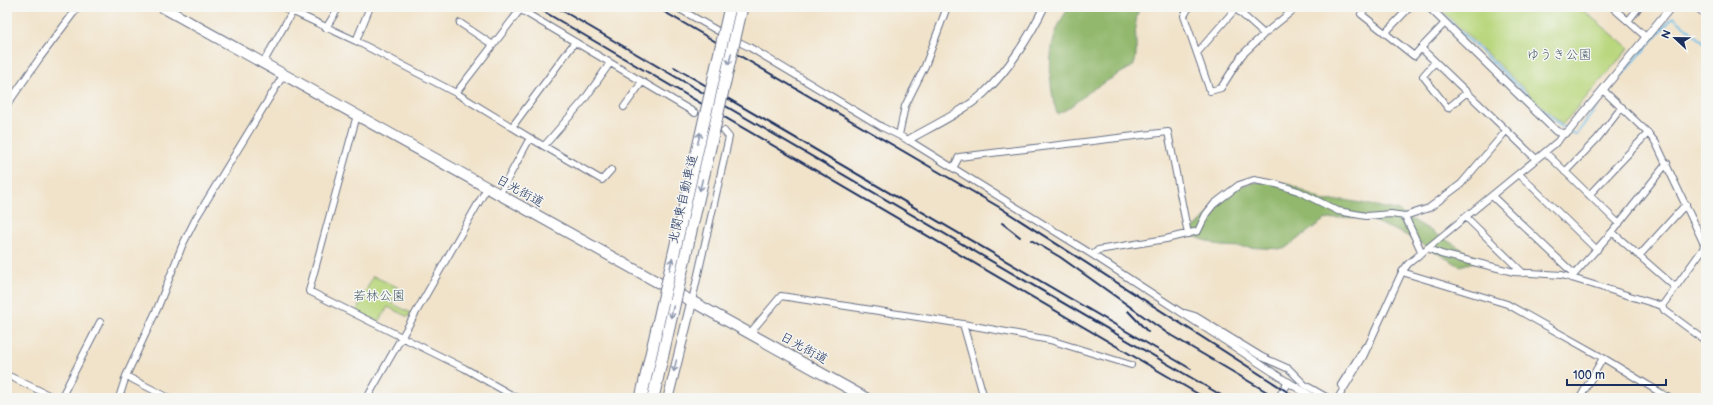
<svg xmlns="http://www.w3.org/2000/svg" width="1713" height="405" viewBox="0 0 1713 405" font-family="'Balsamiq Sans','Klee One',sans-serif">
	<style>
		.green { fill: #b9d77e; stroke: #6a836e }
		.forest { fill: #92b86d; stroke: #567466 }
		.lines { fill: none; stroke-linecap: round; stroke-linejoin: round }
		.stream { stroke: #6fc0ea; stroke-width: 2 }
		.minor-casing { stroke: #666e84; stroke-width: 8 }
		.tertiary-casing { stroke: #666e84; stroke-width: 9 }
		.primary-casing { stroke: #666e84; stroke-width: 11 }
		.trunk-casing { stroke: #666e84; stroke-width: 12 }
		.minor { stroke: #fff; stroke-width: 6 }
		.tertiary { stroke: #fff; stroke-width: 7 }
		.primary { stroke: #fff; stroke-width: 9 }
		.trunk { stroke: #fff; stroke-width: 10 }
		.rail { stroke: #1b2f5e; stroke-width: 2 }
		.motorway-bridge-casing { stroke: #666e84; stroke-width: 13; stroke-linecap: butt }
		.motorway-bridge { stroke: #fff; stroke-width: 11 }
		.oneway { stroke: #8d97ae }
		.labels { text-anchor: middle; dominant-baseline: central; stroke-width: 3; stroke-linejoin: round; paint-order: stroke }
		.park-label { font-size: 13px; fill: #425966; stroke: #f6f6f2 }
		.street-label { font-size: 13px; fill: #1b2f5e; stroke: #f6f6f2 }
	</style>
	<rect width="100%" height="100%" fill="#f6f6f2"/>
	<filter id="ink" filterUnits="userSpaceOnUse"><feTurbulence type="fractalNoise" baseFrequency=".025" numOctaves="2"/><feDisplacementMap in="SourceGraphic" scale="8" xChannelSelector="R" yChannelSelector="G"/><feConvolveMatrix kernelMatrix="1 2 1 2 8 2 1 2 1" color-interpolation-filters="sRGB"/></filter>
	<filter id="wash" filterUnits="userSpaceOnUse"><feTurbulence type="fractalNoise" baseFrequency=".012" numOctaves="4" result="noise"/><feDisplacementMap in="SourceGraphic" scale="16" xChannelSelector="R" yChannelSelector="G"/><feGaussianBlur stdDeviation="0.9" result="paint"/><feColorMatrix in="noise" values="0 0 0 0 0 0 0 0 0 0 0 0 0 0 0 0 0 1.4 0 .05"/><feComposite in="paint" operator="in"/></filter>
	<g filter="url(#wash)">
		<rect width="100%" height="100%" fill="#f1e3ca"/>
		<!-- green -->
		<path class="green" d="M 1438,7 L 1579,7 L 1629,48 L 1562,125 Z
			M 373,276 L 399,288 L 391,303 L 411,313 L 408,317 L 388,307 L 379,322 L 356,312 Z"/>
		<!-- forest -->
		<path class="forest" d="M 1070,7 L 1140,7 C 1130,27 1141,52 1133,66 L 1093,89 L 1067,109 L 1057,114 C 1047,81 1046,35 1070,7 Z
			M 1269,181 L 1290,184 L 1323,201 L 1345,200 L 1396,210 L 1480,260 L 1460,266 L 1402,233 L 1365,218 L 1345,217 L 1324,220 L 1284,249 L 1221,246 L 1185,233 L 1200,223 L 1231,189 L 1251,183 Z"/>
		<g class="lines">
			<!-- stream -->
			<path class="stream" d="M 1434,7 L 1559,125 L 1567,130
				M 1570,132 L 1576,135 L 1614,84 L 1673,17 L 1706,44"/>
		</g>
	</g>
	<g filter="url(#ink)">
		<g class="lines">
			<defs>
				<path id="minor" d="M 283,7 L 356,41 L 456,93 L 530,138 L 499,195
					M 516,7 L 695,113
					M 676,7 L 725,35
					M 1189,7 L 1184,16 L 1210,91 L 1221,88 L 1242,55 L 1264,34 L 1297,7
					M 1234,7 L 1264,34
					M 1367,7 L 1361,14 L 1414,56 L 1421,48 L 1536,159
					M 1612,7 L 1646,37
					M 1696,7 L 1706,15
					M 1628,21 L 1639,7
					M 460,23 L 493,45
					M 326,28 L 339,7
					M 1385,33 L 1410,7
					M 733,39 L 749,47 L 882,127 L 908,140 L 1093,255 L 1288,382
					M 356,41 L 370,7
					M 1421,48 L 1445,23
					M 1197,53 L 1237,7
					M 1435,62 L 1423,76 L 1448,108 L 1466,93
					M 263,63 L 292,12
					M 456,93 L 520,10
					M 7,105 L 39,59 L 78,7
					M 624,107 L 642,82
					M 357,115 L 309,291 L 464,368 L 517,398
					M 512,127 L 575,42
					M 899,135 L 905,106 L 925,66 L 947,7
					M 530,138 L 602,180 L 611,170
					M 544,146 L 584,100 L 610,63
					M 1545,152 L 1619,224
					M 953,168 L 959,157 L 1168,132 L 1188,234
					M 1565,172 L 1597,139 L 1622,107
					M 1519,174 L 1597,250
					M 1589,195 L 1648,133
					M 1492,196 L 1574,274
					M 1405,216 L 1422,253
					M 1466,217 L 1523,273
					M 1612,232 L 1675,287
					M 1428,248 L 1441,254 L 1514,272 L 1562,275 L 1662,306 L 1703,249 L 1704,244 L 1656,143 L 1648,133 L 1603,90
					M 1093,255 L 1098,250 L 1166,239 L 1198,231 L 1206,214 L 1214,204 L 1239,185 L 1254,180 L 1276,184 L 1298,191 L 1338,211 L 1366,216 L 1391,214 L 1405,216 L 1429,208 L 1461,184 L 1506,131
					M 1639,256 L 1686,204
					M 1402,272 L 1507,304 L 1605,359 L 1669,398
					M 1571,278 L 1612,232 L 1667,163
					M 692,301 L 729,137 L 724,131
					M 1662,306 L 1664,310 L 1706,341
					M 1185,313 L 1195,316 L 1262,357 L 1289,369 L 1305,385 L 1328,398
					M 963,324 L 984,398
					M 750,333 L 781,296 L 963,324 L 1050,340 L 1131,365
					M 7,375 L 55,398
					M 126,376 L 169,398
					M 1341,385 L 1365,347
					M 61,398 L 100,322
					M 119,398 L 126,376 L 158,307 L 182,246 L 196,218 L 284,74
					M 367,398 L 487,188
					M 1338,398 L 1363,357 L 1402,272 L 1408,264 L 1545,152 L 1558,141 L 1563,134
					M 1580,398 L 1603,358"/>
				<path id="tertiary" d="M 1429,7 L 1556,131 L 1563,134 L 1568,132 L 1671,7
					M 908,140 C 931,127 966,110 984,93 C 1008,71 1030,36 1044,7
					M 1279,398 L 1288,382 L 1314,398"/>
				<path id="primary" d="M 668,398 L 692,301"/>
				<path id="trunk" d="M 162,7 L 866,398"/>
			</defs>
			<!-- minor casing -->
			<use href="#minor" class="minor-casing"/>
			<!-- tertiary casing -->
			<use href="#tertiary" class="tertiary-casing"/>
			<!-- primary casing -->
			<use href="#primary" class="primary-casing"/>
			<!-- trunk casing -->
			<use href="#trunk" class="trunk-casing"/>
			<!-- minor -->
			<use href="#minor" class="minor"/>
			<!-- tertiary -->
			<use href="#tertiary" class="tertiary"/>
			<!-- primary -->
			<use href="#primary" class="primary"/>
			<!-- trunk -->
			<use href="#trunk" class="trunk"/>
			<!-- rail -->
			<path class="rail" d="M 536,7 L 1205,398
				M 556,7 L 1226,398
				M 656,7 L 999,207 L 1297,398
				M 674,67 L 1191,369
				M 1002,223 L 1020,237
				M 1031,240 L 1060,257 L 1167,333 L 1267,392
				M 1128,311 L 1148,332"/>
			<defs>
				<path id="motorway-bridge" d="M 641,398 L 730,7
					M 653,398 L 742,7"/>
			</defs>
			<!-- motorway-bridge casing -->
			<use href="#motorway-bridge" class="motorway-bridge-casing"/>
			<!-- motorway-bridge -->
			<use href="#motorway-bridge" class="motorway-bridge"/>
		</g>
		<!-- one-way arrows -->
		<defs><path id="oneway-shaft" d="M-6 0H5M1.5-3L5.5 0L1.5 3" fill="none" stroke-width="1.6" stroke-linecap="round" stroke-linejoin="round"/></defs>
		<g class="oneway">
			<use href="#oneway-shaft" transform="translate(730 59) rotate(103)"/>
			<use href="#oneway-shaft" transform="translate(699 138) rotate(-77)"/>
			<use href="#oneway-shaft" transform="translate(701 185) rotate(103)"/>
			<use href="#oneway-shaft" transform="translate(671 264) rotate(-77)"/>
			<use href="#oneway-shaft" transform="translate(672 312) rotate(103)"/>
			<use href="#oneway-shaft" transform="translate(675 366) rotate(103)"/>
		</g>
	</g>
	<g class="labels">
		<!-- park labels -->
		<g class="park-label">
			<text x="1559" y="55">ゆうき公園</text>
			<text x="379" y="296">若林公園</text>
		</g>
		<!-- street labels -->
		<g class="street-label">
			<text transform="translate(520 191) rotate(29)">日光街道</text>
			<text transform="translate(683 199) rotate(-77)">北関東自動車道</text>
			<text transform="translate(804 348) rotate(29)">日光街道</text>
		</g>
	</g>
	<!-- margin -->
	<rect width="1713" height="405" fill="none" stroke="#f6f6f2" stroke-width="24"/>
	<!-- north arrow -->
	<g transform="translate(1675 38) rotate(292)" stroke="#f6f6f2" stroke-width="3" paint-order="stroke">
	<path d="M0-3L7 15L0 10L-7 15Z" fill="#1b2f5e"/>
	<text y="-6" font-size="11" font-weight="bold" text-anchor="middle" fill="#1b2f5e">N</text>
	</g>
	<!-- scale -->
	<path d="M1567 379v6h99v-6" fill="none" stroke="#1b2f5e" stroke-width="2"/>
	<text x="1573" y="379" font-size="12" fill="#1b2f5e" stroke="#f6f6f2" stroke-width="3" paint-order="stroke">100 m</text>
</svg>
